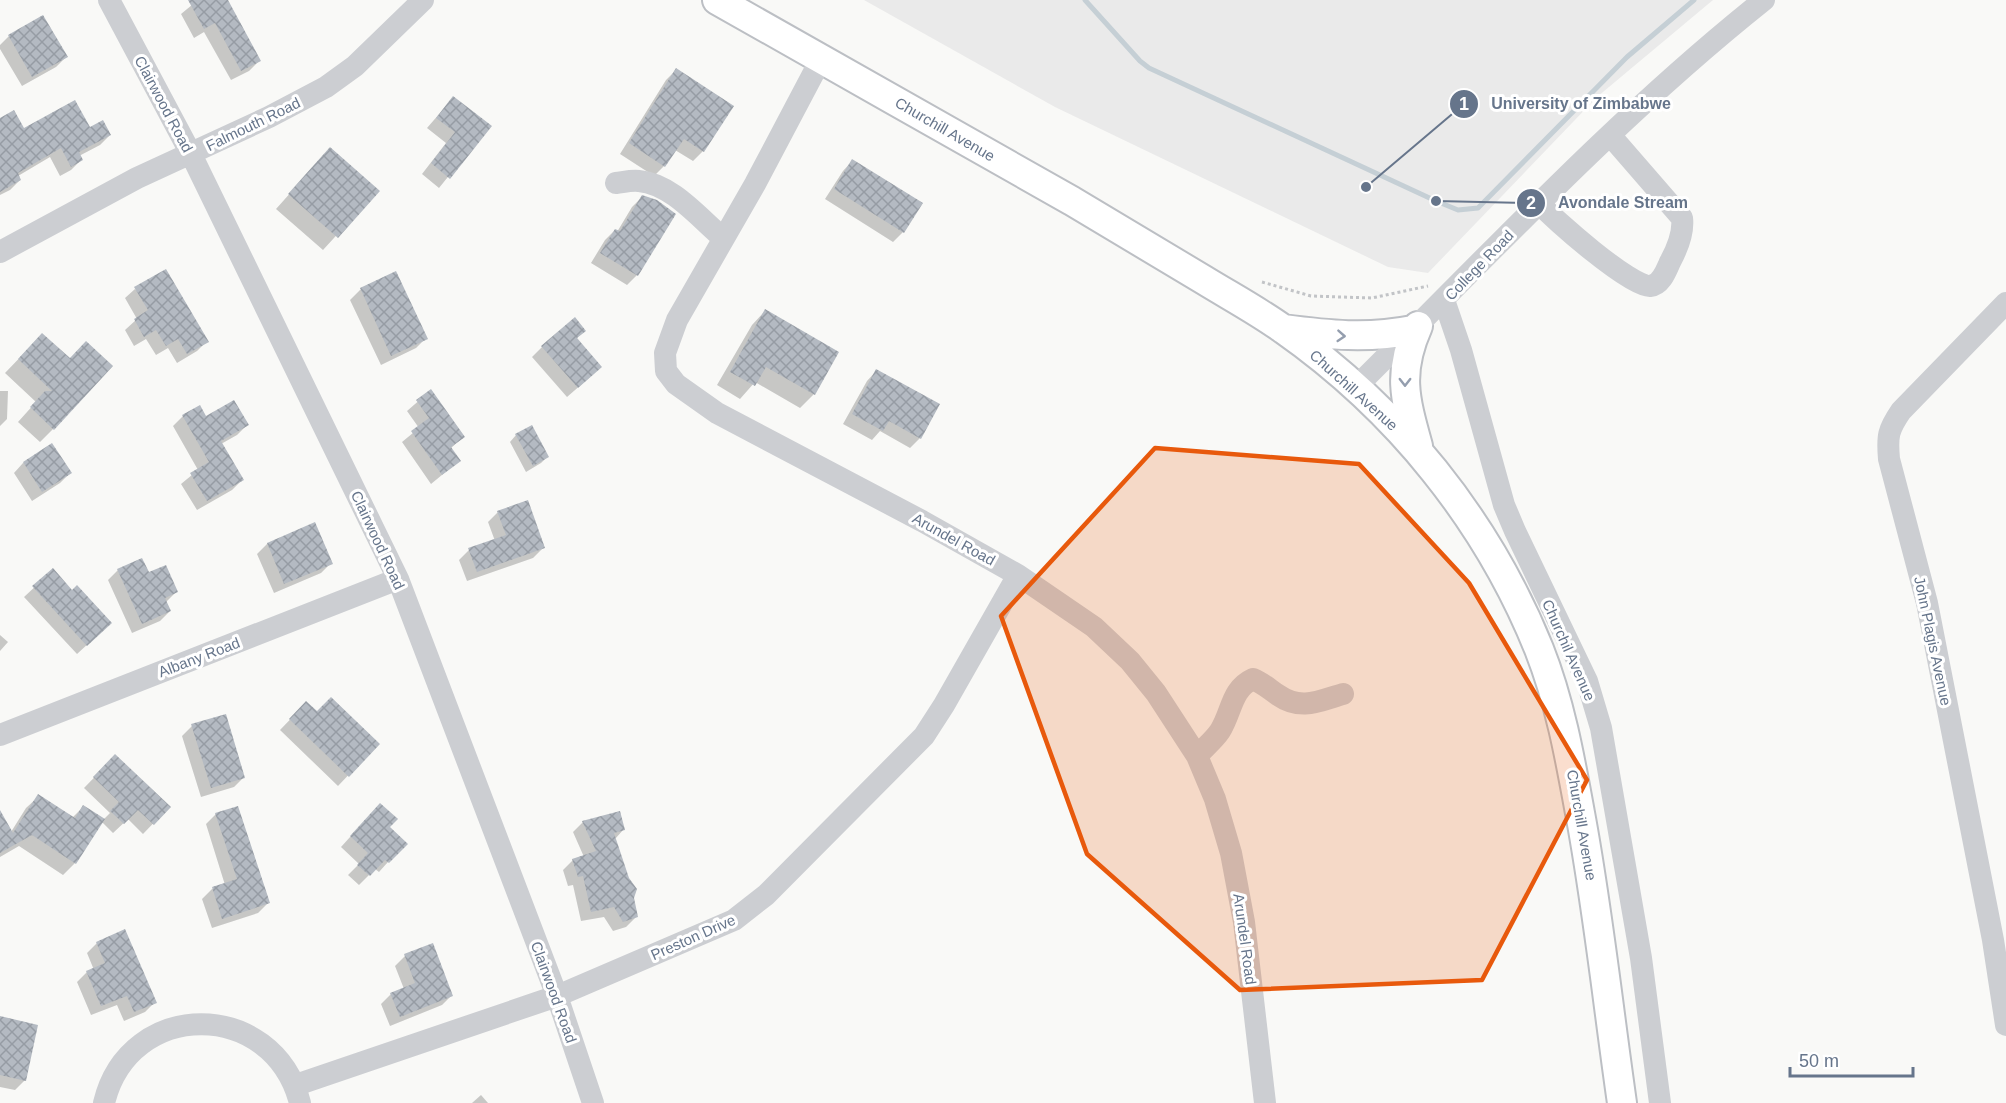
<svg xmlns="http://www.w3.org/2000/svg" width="2006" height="1103" viewBox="0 0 2006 1103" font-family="Arial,sans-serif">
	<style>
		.built { fill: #eaeaea }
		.shadow { fill: #0003 }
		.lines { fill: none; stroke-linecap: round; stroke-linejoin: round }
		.stream { stroke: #c5cfd5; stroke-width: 5 }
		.building { fill: url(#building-cross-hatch) }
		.major-casing { stroke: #bcbfc4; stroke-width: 32 }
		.path { stroke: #c2c4c7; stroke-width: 3; stroke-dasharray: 3 3; stroke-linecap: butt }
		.minor { stroke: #ccced2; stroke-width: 22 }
		.major { stroke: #fff; stroke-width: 28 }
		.oneway { stroke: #949eae }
		.marked { fill: #e8590c; fill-opacity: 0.2; stroke: #e8590c; stroke-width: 4.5; stroke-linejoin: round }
		.labels { text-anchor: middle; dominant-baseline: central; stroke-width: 6; stroke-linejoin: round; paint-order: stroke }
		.street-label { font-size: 15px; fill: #66758b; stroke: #fff }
		.leader { fill: none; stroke: #66758b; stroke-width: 2 }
		.callout-dot { fill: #66758b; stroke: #fff; stroke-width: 2 }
		.mark-label { font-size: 18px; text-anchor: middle; font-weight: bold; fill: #fff }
		.callout-label { font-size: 16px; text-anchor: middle; font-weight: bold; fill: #66758b; stroke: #fff; stroke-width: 6; stroke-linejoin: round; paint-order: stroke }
	</style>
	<defs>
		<pattern id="building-cross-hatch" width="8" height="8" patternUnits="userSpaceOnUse" patternTransform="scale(1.5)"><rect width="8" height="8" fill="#b4bac2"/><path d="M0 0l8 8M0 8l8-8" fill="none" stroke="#969ca4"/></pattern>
	</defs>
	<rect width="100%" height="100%" fill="#f9f9f7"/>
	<!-- built -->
	<path class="built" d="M 864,0 L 1713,0 L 1597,97 L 1428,273 L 1388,267 L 1055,107 Z"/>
	<!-- shadow -->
	<path class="shadow" d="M 198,0 L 226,0 L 259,61 L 249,71 L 231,80 L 204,32 L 194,38 L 181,14 Z
		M 43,17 L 66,57 L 56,67 L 22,86 L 0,49 L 0,45 L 9,36 Z
		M 676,70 L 732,107 L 703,151 L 693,161 L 675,150 L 664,166 L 654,176 L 620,154 L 666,80 Z
		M 453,98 L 489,126 L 439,188 L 422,174 L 446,143 L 427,128 Z
		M 0,120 L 23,130 L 110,135 L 100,145 L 79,156 L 81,160 L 71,170 L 60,176 L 50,157 L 18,176 L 20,180 L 10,190 L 0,195 Z
		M 852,161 L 903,232 L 893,242 L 825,199 L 843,171 Z
		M 317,163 L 377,191 L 323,250 L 276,209 Z
		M 642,197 L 674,214 L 637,275 L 627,285 L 591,263 L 605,240 L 615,230 L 617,232 L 632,207 Z
		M 395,273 L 426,338 L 416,348 L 381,365 L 350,300 L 360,290 Z
		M 135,289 L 207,341 L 197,351 L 177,363 L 168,348 L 156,355 L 146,339 L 134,346 L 125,330 L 137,319 L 125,298 Z
		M 765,311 L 814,394 L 800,408 L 755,382 L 740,399 L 717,385 L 752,325 Z
		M 576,339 L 590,377 L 567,397 L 532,357 L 542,347 Z
		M 29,348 L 69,360 L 53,429 L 40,442 L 18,422 L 36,402 L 5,373 Z
		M 876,371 L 920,438 L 910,448 L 880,431 L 872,440 L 843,424 L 867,381 Z
		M 0,391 L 8,391 L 7,419 L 0,426 Z
		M 430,391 L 463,437 L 450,449 L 459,461 L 431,484 L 402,442 L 419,428 L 407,411 Z
		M 199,407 L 206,418 L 247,425 L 237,435 L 221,444 L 242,480 L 232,490 L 197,510 L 181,484 L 198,470 L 173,426 L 183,416 Z
		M 516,435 L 547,457 L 541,463 L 526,472 L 510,442 Z
		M 52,445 L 70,473 L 60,483 L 32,501 L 14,473 L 23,463 Z
		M 498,512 L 543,548 L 533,558 L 467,581 L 459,560 L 469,550 L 495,541 L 488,522 Z
		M 315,524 L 331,563 L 321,573 L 274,593 L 257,554 L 267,544 Z
		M 53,570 L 72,592 L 101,632 L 77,654 L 24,597 Z
		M 118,570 L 148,574 L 176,592 L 166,602 L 170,611 L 160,621 L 132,633 L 108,580 Z
		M 0,635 L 8,642 L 0,651 Z
		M 306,703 L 317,713 L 378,744 L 338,786 L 280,730 Z
		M 192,726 L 244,777 L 234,787 L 201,797 L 182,736 Z
		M 115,756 L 169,807 L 143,834 L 128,819 L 113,833 L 102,822 L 75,863 L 63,875 L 19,846 L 0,857 L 0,813 L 11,832 L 26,808 L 39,796 L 72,818 L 83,807 L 103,820 L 110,813 L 84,788 Z
		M 216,814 L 268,903 L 258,913 L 212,928 L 202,899 L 212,889 L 225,885 L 206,824 Z
		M 370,815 L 388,827 L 388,862 L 379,872 L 375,869 L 359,885 L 348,875 L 359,864 L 341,847 Z
		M 583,822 L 624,829 L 615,839 L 636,917 L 626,927 L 613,931 L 604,917 L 581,921 L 573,885 L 568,886 L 563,870 L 573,860 L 584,857 L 573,832 Z
		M 97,943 L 155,1002 L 145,1012 L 124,1021 L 117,1005 L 91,1015 L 77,982 L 87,972 L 94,970 L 87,953 Z
		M 432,945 L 452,995 L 442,1005 L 390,1026 L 381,1004 L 391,994 L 404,989 L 395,966 L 405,956 Z
		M 0,1018 L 25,1080 L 15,1090 L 0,1087 Z
		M 481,1095 L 488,1103 L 472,1103 Z"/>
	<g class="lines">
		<!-- stream -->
		<path class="stream" d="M 1085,0 L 1140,61 L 1149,68 L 1436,201 L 1458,210 L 1478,208 L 1627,57 L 1694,0"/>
	</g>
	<!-- building -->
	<path class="building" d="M 188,0 L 228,0 L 261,61 L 241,71 L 215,23 L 204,29 Z
		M 43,15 L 68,57 L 32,77 L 8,35 Z
		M 676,68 L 734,106 L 704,152 L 684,139 L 665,167 L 629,143 Z
		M 453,96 L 492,126 L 450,179 L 431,163 L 455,132 L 436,118 Z
		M 75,100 L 90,127 L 103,120 L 111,135 L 79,152 L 83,160 L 71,167 L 61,148 L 18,173 L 21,180 L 0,192 L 0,118 L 14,110 L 24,128 Z
		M 330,147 L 380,191 L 338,238 L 288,194 Z
		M 852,159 L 923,203 L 904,233 L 834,189 Z
		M 642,195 L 657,200 L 676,214 L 638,276 L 600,253 L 615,229 L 620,231 Z
		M 166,269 L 209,342 L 187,354 L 178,339 L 166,346 L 156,330 L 144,337 L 134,319 L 148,310 L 134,287 Z
		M 396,271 L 428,339 L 391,356 L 360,288 Z
		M 765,309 L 839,352 L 815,395 L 766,367 L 755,386 L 730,372 Z
		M 575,317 L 586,331 L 577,338 L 602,367 L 578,388 L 541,346 Z
		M 42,333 L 70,358 L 86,341 L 113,366 L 54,430 L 30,407 L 45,391 L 52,391 L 18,359 Z
		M 876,369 L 940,404 L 921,439 L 889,421 L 883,431 L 852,414 Z
		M 431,389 L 465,437 L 451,447 L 461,461 L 442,475 L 411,431 L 429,418 L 416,400 Z
		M 234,400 L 249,425 L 221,441 L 244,480 L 207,501 L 190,473 L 209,462 L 182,415 L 200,405 L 206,416 Z
		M 532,425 L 549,457 L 533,466 L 515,434 Z
		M 52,443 L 72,473 L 42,492 L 23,462 Z
		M 528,500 L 545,548 L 477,572 L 468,548 L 506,535 L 497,511 Z
		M 315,522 L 333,564 L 284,584 L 267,543 Z
		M 142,558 L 149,572 L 166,565 L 178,592 L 165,598 L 171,611 L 142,624 L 117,569 Z
		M 53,568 L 72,590 L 77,585 L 112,623 L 87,646 L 32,586 Z
		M 331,697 L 380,744 L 349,777 L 289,719 L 306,701 L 317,711 Z
		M 226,714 L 245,778 L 211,788 L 191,724 Z
		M 115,754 L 171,807 L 154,825 L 138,810 L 124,824 L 110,811 L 119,802 L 93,777 Z
		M 38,794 L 75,818 L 83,805 L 105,819 L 76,864 L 32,835 L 0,853 L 0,810 L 13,833 Z
		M 380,803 L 398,819 L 390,827 L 408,844 L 389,863 L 385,860 L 370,876 L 357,865 L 368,853 L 350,836 Z
		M 238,806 L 270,903 L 222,919 L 212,887 L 237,879 L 215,813 Z
		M 620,811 L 625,830 L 614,833 L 629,878 L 637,889 L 634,898 L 638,917 L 623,922 L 614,907 L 591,912 L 583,876 L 578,877 L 572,859 L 596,851 L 582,821 Z
		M 125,929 L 157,1003 L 134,1012 L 127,996 L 101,1006 L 86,971 L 105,963 L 96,942 Z
		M 433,943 L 453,996 L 400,1017 L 390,993 L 415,983 L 404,954 Z
		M 0,1016 L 38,1025 L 26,1081 L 0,1075 Z"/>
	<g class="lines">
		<defs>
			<path id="major" d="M 717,0 C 835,68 954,133 1072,201 C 1116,227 1160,254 1204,280 C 1230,296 1258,311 1283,329 C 1397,409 1487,520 1539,649 C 1560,702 1570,758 1580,813 C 1598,909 1608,1006 1622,1103
				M 1418,326 C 1397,373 1405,399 1418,446
				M 1283,329 C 1329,335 1367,339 1413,330"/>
		</defs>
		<!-- major casing -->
		<use href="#major" class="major-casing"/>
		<!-- path -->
		<path class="path" d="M 1262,282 L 1311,296 L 1372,298 L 1428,286"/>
		<!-- minor -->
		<path class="minor" d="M 109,0 L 191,154 L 398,579 L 557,996 L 593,1103
			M 821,59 L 755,184 L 677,320 L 665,353 L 666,371 L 676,384 L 717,413 L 922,521 L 1018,575 L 1094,627 L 1130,661 L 1156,693 L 1197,756 L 1215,799 L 1231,853 L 1244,922 L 1265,1103
			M 616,183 C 624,182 632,180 639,181 C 672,184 699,218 723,238
			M 1539,203 C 1553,219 1632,288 1650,286 C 1661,285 1666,271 1670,262 C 1677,249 1684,233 1682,218 L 1610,135
			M 0,252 L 137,178 L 269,117 L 326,87 L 355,66 L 423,0
			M 1444,300 L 1461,350 L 1504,505 L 1515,531 L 1587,681 L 1601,728 L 1641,958 L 1660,1103
			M 2006,303 L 1901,411 C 1888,430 1887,436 1889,459 L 1927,603 L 1993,940 L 2006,1025
			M 1356,387 C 1489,255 1617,117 1764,0
			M 0,735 L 398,579
			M 1197,756 C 1204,748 1214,740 1220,731 C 1232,712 1231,689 1253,679 C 1263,683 1269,689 1278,695 C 1301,711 1319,701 1343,694
			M 296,1085 L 557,996 L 734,920 L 766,895 L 924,736 L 944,705 L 1018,575
			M 104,1103 C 129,998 273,998 300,1103"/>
		<!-- major -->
		<use href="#major" class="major"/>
	</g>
	<!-- one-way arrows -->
	<defs><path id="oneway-chevron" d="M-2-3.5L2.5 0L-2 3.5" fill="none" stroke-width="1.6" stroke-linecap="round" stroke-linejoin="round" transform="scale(1.5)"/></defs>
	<g class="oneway">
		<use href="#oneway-chevron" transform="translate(1341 336) rotate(4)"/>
		<use href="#oneway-chevron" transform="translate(1405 382) rotate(90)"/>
	</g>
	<!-- marked area -->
	<path class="marked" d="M 1155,448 L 1359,464 L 1469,583 L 1587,780 L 1482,980 L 1240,990 L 1087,854 L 1001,616 Z"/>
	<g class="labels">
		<!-- street labels -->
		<g class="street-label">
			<text transform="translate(164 104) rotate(62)">Clairwood Road</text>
			<text transform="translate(253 124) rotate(-26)">Falmouth Road</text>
			<text transform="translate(945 129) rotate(30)">Churchill Avenue</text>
			<text transform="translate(1479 265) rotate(-46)">College Road</text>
			<text transform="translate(1354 390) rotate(42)">Churchill Avenue</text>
			<text transform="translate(954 539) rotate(29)">Arundel Road</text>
			<text transform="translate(378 540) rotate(65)">Clairwood Road</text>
			<text transform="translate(1933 641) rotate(78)">John Plagis Avenue</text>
			<text transform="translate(1569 650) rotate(66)">Churchil Avenue</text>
			<text transform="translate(199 657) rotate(-21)">Albany Road</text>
			<text transform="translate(1582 825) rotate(80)">Churchill Avenue</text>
			<text transform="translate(693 937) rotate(-24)">Preston Drive</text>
			<text transform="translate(1245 939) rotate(82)">Arundel Road</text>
			<text transform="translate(554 992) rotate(70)">Clairwood Road</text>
		</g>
	</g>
	<!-- callouts -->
	<path class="leader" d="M1366 187L1464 104M1436 201L1531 203"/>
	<g class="callout-dot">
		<circle cx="1366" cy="187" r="6"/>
		<circle cx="1436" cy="201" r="6"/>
		<circle cx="1464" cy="104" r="15"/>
		<circle cx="1531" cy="203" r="15"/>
	</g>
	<g class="mark-label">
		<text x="1464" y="110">1</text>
		<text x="1531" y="209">2</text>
	</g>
	<g class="callout-label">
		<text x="1581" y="109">University of Zimbabwe</text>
		<text x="1623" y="208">Avondale Stream</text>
	</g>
	<!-- scale -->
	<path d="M1790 1067v9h123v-9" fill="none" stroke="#66758b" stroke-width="3"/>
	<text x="1799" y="1067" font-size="18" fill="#66758b" stroke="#ffffff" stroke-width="4.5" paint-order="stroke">50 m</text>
</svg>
